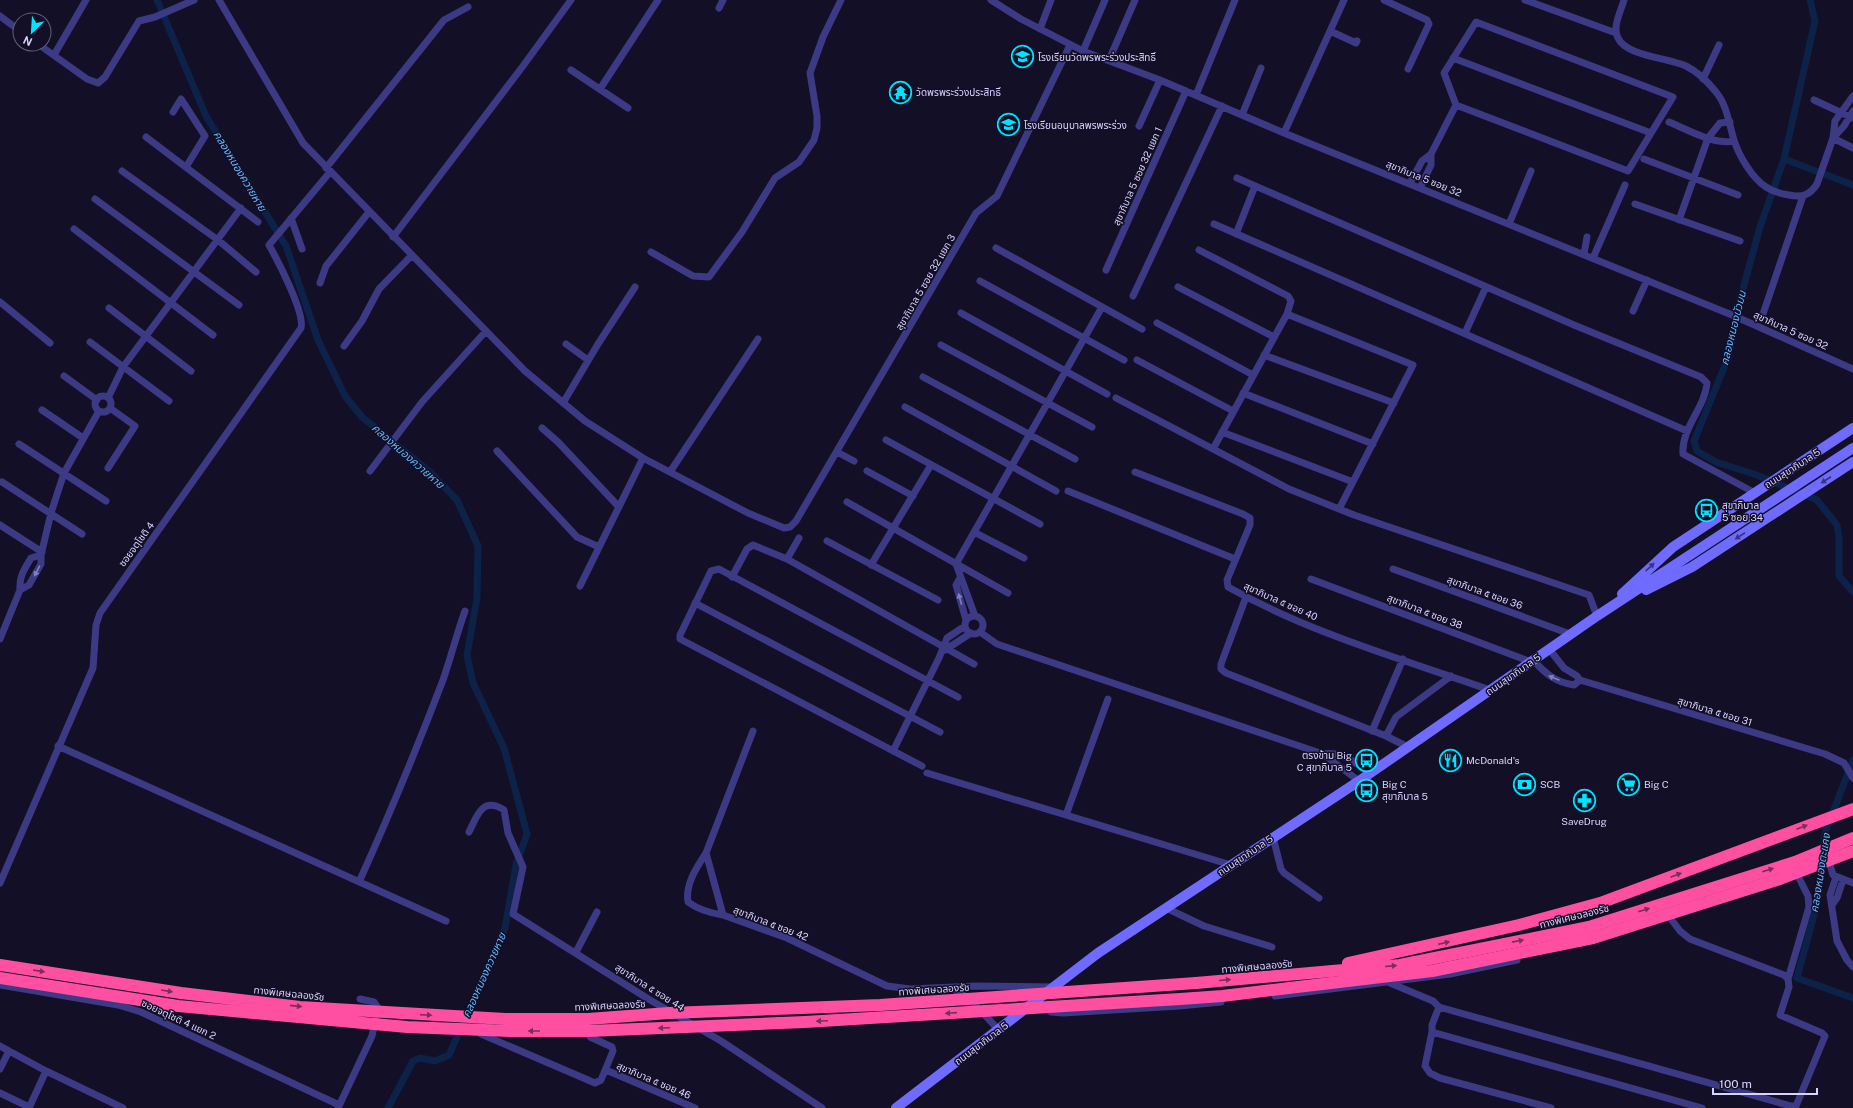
<svg xmlns="http://www.w3.org/2000/svg" width="1853" height="1108" viewBox="0 0 1853 1108" font-family="'Public Sans','Noto Sans Thai',sans-serif">
	<style>
		.lines { fill: none; stroke-linecap: round; stroke-linejoin: round }
		.canal { stroke: #0c2248; stroke-width: 7 }
		.minor { stroke: #3d3a85; stroke-width: 7 }
		.secondary { stroke: #6f6bff; stroke-width: 10 }
		.motorway { stroke: #ff4fa3; stroke-width: 12 }
		.motorway-bridge { stroke: #ff4fa3; stroke-width: 12 }
		.oneway { fill: #38347d }
		.oneway2 { fill: #837fbc }
		.oneway3 { fill: #7d2c5e }
		.labels { text-anchor: middle; dominant-baseline: central; stroke-width: 3; stroke-linejoin: round; paint-order: stroke }
		.poi-label { font-size: 10px; fill: #d9d4ff; stroke: #130f26; text-anchor: start }
		.street-label { font-size: 10px; fill: #d9d4ff; stroke: #130f26 }
		.water-label { font-size: 11px; font-style: italic; fill: #62b6ff; stroke: #130f26 }
	</style>
	<rect width="100%" height="100%" fill="#130f26"/>
	<g class="lines">
		<!-- canal -->
		<path class="canal" d="M 157,0 L 206,116 L 286,246 L 318,340 L 345,396 L 362,417 L 430,472 L 457,500 L 478,546 L 477,598 L 467,655 L 473,683 L 504,748 L 527,834 L 516,865 L 505,928 L 449,1055 L 435,1061 L 420,1058 L 413,1061 L 388,1108
			M 1810,0 L 1815,21 L 1784,159 L 1760,227 L 1741,296 L 1728,358 L 1694,441 L 1697,451 L 1716,462 L 1754,474 L 1817,500 L 1837,525 L 1839,537 L 1839,576 L 1853,592
			M 1784,159 L 1853,185
			M 1853,760 L 1825,833 L 1818,900 L 1797,978 L 1853,998"/>
		<!-- minor -->
		<path class="minor" d="M 219,0 L 303,143 L 525,371 L 585,421 L 643,458 L 748,513 L 784,528 L 790,527 L 796,521 L 976,213 L 997,196 L 1070,45
			M 991,0 L 1021,19 L 1083,51 L 1160,80 L 1284,133 L 1732,315 L 1853,369
			M 1384,0 L 1427,20 L 1429,24 L 1408,69
			M 1525,0 L 1616,33
			M 1624,0 C 1621,11 1612,27 1618,38 C 1626,56 1669,58 1686,66 C 1698,72 1708,82 1716,92 C 1727,105 1729,124 1734,140 C 1739,156 1752,178 1766,187 C 1772,191 1782,194 1789,195 C 1802,198 1810,195 1817,184 L 1833,138 L 1835,121 L 1853,96
			M 719,8 L 723,0
			M 0,16 L 20,31
			M 1040,29 L 1051,0
			M 1330,31 L 1356,43 L 1357,41
			M 38,44 L 87,79 L 98,83 L 105,77 L 139,21 L 155,17 L 194,0
			M 1083,51 L 1105,0
			M 54,55 L 86,0
			M 1453,58 L 1651,133
			M 1109,60 L 1135,0
			M 571,70 L 628,108
			M 1703,79 L 1719,45
			M 600,89 L 658,0
			M 1196,95 L 1235,0
			M 1814,100 L 1853,118
			M 173,112 L 181,99 L 205,136 L 186,167
			M 1242,115 L 1261,68
			M 1669,122 C 1689,130 1713,145 1734,141
			M 1139,126 L 1160,80
			M 1284,133 L 1344,0
			M 146,137 L 258,222
			M 1833,138 L 1844,126 L 1853,111
			M 1833,138 L 1853,148
			M 1431,154 L 1456,105 L 1444,73 L 1476,22 L 1673,97 L 1628,171 L 1456,105
			M 1644,159 L 1738,195
			M 326,168 L 444,20 L 468,7
			M 122,171 L 218,240 L 256,272
			M 1237,178 L 1574,325 L 1701,377 L 1707,383 C 1705,408 1681,428 1683,454 L 1755,493
			M 1410,183 L 1422,161 L 1431,154 L 1431,165 L 1420,188
			M 95,199 L 239,305
			M 1635,204 L 1740,241
			M 291,218 L 302,249
			M 1679,220 L 1708,138 L 1720,123 L 1730,122
			M 1214,224 L 1687,431
			M 1509,224 L 1531,171
			M 74,229 L 213,335
			M 1236,234 L 1255,186
			M 393,237 L 523,66 L 571,0
			M 996,248 L 1142,329
			M 1199,250 L 1288,296 L 1291,301 L 1287,314 L 1213,449
			M 651,252 L 693,276 L 709,277 L 742,232 L 775,178 L 799,162 L 814,140 L 817,128 L 817,116 L 810,73 L 823,37 L 841,0
			M 1584,254 L 1587,237
			M 1593,258 L 1625,185
			M 1106,270 L 1186,91
			M 980,281 L 1124,360
			M 320,283 L 326,266 L 369,212
			M 1178,287 L 1274,337
			M 1133,296 L 1222,106
			M 0,302 L 50,343
			M 109,308 L 191,371
			M 1633,311 L 1647,280
			M 961,313 L 1107,394
			M 1287,314 L 1413,365 L 1339,509
			M 1763,314 L 1803,196
			M 1157,323 L 1253,375
			M 1465,333 L 1486,287
			M 90,342 L 169,401
			M 566,344 L 588,360
			M 941,345 L 1092,427
			M 344,346 L 362,321 L 379,289 L 412,255
			M 1264,355 L 1394,403
			M 1137,360 L 1233,411
			M 64,376 L 97,400
			M 923,377 L 1075,459
			M 1243,393 L 1373,444
			M95 404a8 8 0 1 1 16 0a8 8 0 1 1-16 0Z
			M 108,398 L 123,367 L 241,208
			M 1116,398 L 1289,489 L 1354,515 L 1589,595 L 1597,616
			M 563,403 L 598,344 L 635,287
			M 905,407 L 1056,491
			M 42,410 L 83,438
			M 542,428 L 558,442 L 619,507
			M 1222,432 L 1353,482
			M 886,440 L 1040,524
			M 19,444 L 106,501
			M 497,451 L 577,537 L 599,547
			M 837,452 L 854,461
			M 108,468 L 135,426 L 110,408
			M 370,471 L 422,402 L 486,331
			M 867,471 L 913,496
			M 670,472 L 758,339
			M 1135,472 L 1243,514 L 1250,518 L 1250,525 L 1227,580 L 1228,587 C 1310,633 1402,659 1490,690
			M 2,482 L 82,534
			M 1068,491 L 1235,559
			M 847,502 L 1008,593
			M 0,525 L 42,552
			M 974,532 L 1024,558
			M 827,541 L 938,600
			M 787,559 L 799,538
			M 871,565 L 931,465
			M 1393,569 L 1570,634
			M 732,577 L 747,549 L 753,545 L 787,559 L 974,664
			M 960,578 L 956,585 L 966,620
			M 1311,579 L 1531,662
			M 580,586 L 643,458
			M 20,590 L 29,585 L 41,564 L 41,555 L 51,513 L 64,473 L 99,411
			M 20,590 C 19,576 24,570 31,558 L 41,555
			M 1246,597 L 1221,664 L 1221,669 L 1226,673 L 1386,736 L 1408,747
			M 695,603 L 940,732
			M965 625a9 9 0 1 1 18 0a9 9 0 1 1-18 0Z
			M 975,616 L 956,564 L 1102,307
			M 980,632 L 997,644 L 1323,754 C 1341,751 1357,763 1370,774
			M 0,639 L 20,590
			M 1549,649 L 1564,668 L 1577,676 L 1580,680 L 1825,754 L 1844,763 L 1853,778
			M 945,650 L 971,633
			M 1533,660 C 1546,674 1555,682 1574,685 L 1580,680
			M 753,731 L 706,853 L 723,915 L 787,938 L 887,986 L 910,989 L 977,986 L 1054,987
			M 1372,731 L 1403,659
			M 1386,736 L 1396,717 L 1451,676
			M 58,746 L 446,921
			M 893,751 L 939,658 L 947,638 L 965,626
			M 1323,754 L 1359,781
			M 922,766 L 680,639 L 680,635 L 711,571 L 719,569 L 958,697
			M 927,773 L 1231,865
			M 1066,815 L 1108,699
			M 469,832 C 477,816 482,796 504,810 L 508,833 L 523,867 L 513,914 L 650,1000 L 721,1041 L 822,1108
			M 1273,837 L 1281,869 L 1284,873 L 1319,898
			M 706,853 C 697,867 685,884 688,902 C 699,910 709,913 723,915
			M 1830,865 L 1833,875 L 1853,883
			M 1836,877 L 1830,895 L 1837,941 L 1847,960 L 1853,967
			M 359,882 C 389,816 417,748 443,680 C 451,657 457,633 465,611
			M 0,883 L 93,668 L 96,625 L 100,613 L 301,328 C 305,313 278,261 269,245 L 330,172
			M 1832,905 L 1837,898 L 1843,880
			M 1166,908 L 1204,926 L 1272,947
			M 1671,919 L 1680,931 L 1690,939 L 1784,975 L 1788,979
			M 576,952 L 597,912
			M 1390,983 L 1433,1001 L 1439,1007 L 1791,1106 L 1796,1106 L 1825,1036 L 1822,1033 L 1780,1015 L 1789,987 L 1788,979 L 1809,907 L 1808,896 L 1799,878
			M 0,985 L 118,1005 L 141,1012 L 339,1105
			M 951,988 C 970,996 984,1015 998,1029
			M 1275,996 L 1450,974 L 1517,960
			M 1439,1007 L 1432,1025 L 1432,1032 L 1702,1108
			M 1051,1012 L 1063,1013 L 1179,1006 L 1221,1002
			M 1432,1032 L 1425,1066 L 1430,1073 L 1440,1078 L 1551,1108
			M 481,1034 L 595,1083 L 601,1080 L 613,1051 L 612,1047 L 590,1037
			M 0,1046 L 46,1071 L 123,1108
			M 0,1069 L 9,1051
			M 606,1070 L 695,1108
			M 0,1093 L 29,1107
			M 29,1108 L 46,1071
			M 338,1108 L 372,1036 L 378,1008 L 374,1002 L 360,999"/>
		<!-- secondary -->
		<path class="secondary" d="M 1646,590 L 1692,567 L 1853,462
			M 1622,594 L 1673,547 L 1853,428
			M 896,1108 L 1098,953 L 1359,781 L 1597,616 L 1853,448"/>
		<!-- motorway -->
		<path class="motorway" d="M 1348,963 L 1519,925 L 1600,903 L 1853,809
			M 1196,983 L 1400,965 L 1589,927 L 1795,862 L 1853,838"/>
		<!-- motorway-bridge -->
		<path class="motorway-bridge" d="M 0,965 L 181,993 L 300,1007 L 505,1019 L 588,1019 L 669,1013 L 880,1005 L 1196,983
			M 0,978 L 178,1006 L 407,1027 L 511,1031 L 589,1031 L 805,1022 L 1180,999 L 1222,996 L 1432,971 L 1593,938 L 1780,879 L 1853,851"/>
	</g>
	<!-- one-way arrows -->
	<defs><path id="oneway-solid" d="M-6-.8H1V-3.2L6.5 0L1 3.2V.8H-6Z"/></defs>
	<g class="oneway">
		<use href="#oneway-solid" transform="translate(1826 480) rotate(147)"/>
		<use href="#oneway-solid" transform="translate(1740 536) rotate(147)"/>
		<use href="#oneway-solid" transform="translate(1650 567) rotate(-43)"/>
	</g>
	<g class="oneway2">
		<use href="#oneway-solid" transform="translate(37 571) rotate(118)"/>
		<use href="#oneway-solid" transform="translate(960 599) rotate(-106)"/>
		<use href="#oneway-solid" transform="translate(1554 678) rotate(-157)"/>
	</g>
	<g class="oneway3">
		<use href="#oneway-solid" transform="translate(1802 827) rotate(-21)"/>
		<use href="#oneway-solid" transform="translate(1768 870) rotate(-18)"/>
		<use href="#oneway-solid" transform="translate(1676 875) rotate(-21)"/>
		<use href="#oneway-solid" transform="translate(1644 910) rotate(-18)"/>
		<use href="#oneway-solid" transform="translate(1518 941) rotate(-11)"/>
		<use href="#oneway-solid" transform="translate(1444 943) rotate(-13)"/>
		<use href="#oneway-solid" transform="translate(1391 966) rotate(-5)"/>
		<use href="#oneway-solid" transform="translate(39 971) rotate(9)"/>
		<use href="#oneway-solid" transform="translate(1225 980) rotate(-5)"/>
		<use href="#oneway-solid" transform="translate(167 991) rotate(9)"/>
		<use href="#oneway-solid" transform="translate(296 1006) rotate(6)"/>
		<use href="#oneway-solid" transform="translate(951 1013) rotate(176)"/>
		<use href="#oneway-solid" transform="translate(426 1015) rotate(3)"/>
		<use href="#oneway-solid" transform="translate(822 1021) rotate(177)"/>
		<use href="#oneway-solid" transform="translate(664 1028) rotate(177)"/>
		<use href="#oneway-solid" transform="translate(534 1031) rotate(-180)"/>
	</g>
	<!-- icons -->
	<defs>
		<symbol id="school-ring" viewBox="-11 -11 22 22"><circle r="9.5" fill="#130f26" stroke="#00e5ff" stroke-width="1.5"/><path d="M0-5L7-2L0 1L-7-2ZM-4 1L0 2.5L4 1V4Q0 6-4 4Z" fill="#00e5ff"/></symbol>
		<symbol id="temple-ring" viewBox="-11 -11 22 22"><circle r="9.5" fill="#130f26" stroke="#00e5ff" stroke-width="1.5"/><path d="M0-6L5-2H3V0L6.5 2.5H4V6H1.5V3h-3V6H-4V2.5H-6.5L-3 0V-2H-5Z" fill="#00e5ff"/></symbol>
		<symbol id="bus-ring" viewBox="-11 -11 22 22"><circle r="9.5" fill="#130f26" stroke="#00e5ff" stroke-width="1.5"/><path d="M-5-6H5V4H4V6H2V4H-2V6H-4V4H-5ZM-3.5-4V0h7V-4ZM-3.5 1.2v1.5H-2V1.2ZM2 1.2v1.5H3.5V1.2Z" fill="#00e5ff"/></symbol>
		<symbol id="restaurant-ring" viewBox="-11 -11 22 22"><circle r="9.5" fill="#130f26" stroke="#00e5ff" stroke-width="1.5"/><path d="M-5-6h1v4h1v-4h1v4h1v-4h1v5L-1.5 .5V6h-2V.5L-5-1ZM5-6V6H3V1.5H1.5Q1.5-4 5-6Z" fill="#00e5ff"/></symbol>
		<symbol id="bank-ring" viewBox="-11 -11 22 22"><circle r="9.5" fill="#130f26" stroke="#00e5ff" stroke-width="1.5"/><path d="M-6-4H6V4H-6ZM0-2.3a2.3 2.3 0 1 0 0 4.6a2.3 2.3 0 1 0 0-4.6Z" fill="#00e5ff"/></symbol>
		<symbol id="supermarket-ring" viewBox="-11 -11 22 22"><circle r="9.5" fill="#130f26" stroke="#00e5ff" stroke-width="1.5"/><path d="M-6-5.5h2.5l.6 2H6L4.5 2H-2.5L-4.4-4H-6ZM-1.5 3.2a1.3 1.3 0 1 0 .1 0ZM3 3.2a1.3 1.3 0 1 0 .1 0Z" fill="#00e5ff"/></symbol>
		<symbol id="pharmacy-ring" viewBox="-11 -11 22 22"><circle r="9.5" fill="#130f26" stroke="#00e5ff" stroke-width="1.5"/><path d="M-2-6h4v4h4v4h-4v4h-4v-4h-4v-4h4Z" fill="#00e5ff"/></symbol>
	</defs>
	<g fill-rule="evenodd">
		<use href="#school-ring" x="1010" y="44" width="25" height="25"/>
		<use href="#temple-ring" x="888" y="80" width="25" height="25"/>
		<use href="#school-ring" x="996" y="112" width="25" height="25"/>
		<use href="#bus-ring" x="1694" y="498" width="25" height="25"/>
		<use href="#restaurant-ring" x="1438" y="748" width="25" height="25"/>
		<use href="#bus-ring" x="1354" y="748" width="25" height="25"/>
		<use href="#bank-ring" x="1512" y="772" width="25" height="25"/>
		<use href="#supermarket-ring" x="1616" y="772" width="25" height="25"/>
		<use href="#bus-ring" x="1354" y="778" width="25" height="25"/>
		<use href="#pharmacy-ring" x="1572" y="788" width="25" height="25"/>
	</g>
	<g class="labels">
		<!-- poi labels -->
		<g class="poi-label">
			<text x="1038" y="57">โรงเรียนวัดพรพระร่วงประสิทธิ์</text>
			<text x="916" y="92">วัดพรพระร่วงประสิทธิ์</text>
			<text x="1024" y="125">โรงเรียนอนุบาลพรพระร่วง</text>
			<text x="1722" y="505">สุขาภิบาล<tspan x="1722" dy="12">5 ซอย 34</tspan></text>
			<text x="1352" y="755" text-anchor="end">ตรงข้าม Big<tspan x="1352" dy="12">C สุขาภิบาล 5</tspan></text>
			<text x="1466" y="760">McDonald's</text>
			<text x="1382" y="784">Big C<tspan x="1382" dy="12">สุขาภิบาล 5</tspan></text>
			<text x="1540" y="784">SCB</text>
			<text x="1644" y="784">Big C</text>
			<text x="1584" y="821" text-anchor="middle">SaveDrug</text>
		</g>
		<!-- street labels -->
		<g class="street-label">
			<text transform="translate(1137 176) rotate(-66)">สุขาภิบาล 5 ซอย 32 แยก 1</text>
			<text transform="translate(1424 178) rotate(22)">สุขาภิบาล 5 ซอย 32</text>
			<text transform="translate(925 282) rotate(-60)">สุขาภิบาล 5 ซอย 32 แยก 3</text>
			<text transform="translate(1791 330) rotate(24)">สุขาภิบาล 5 ซอย 32</text>
			<text transform="translate(1792 468) rotate(-33)">ถนนสุขาภิบาล 5</text>
			<text transform="translate(136 544) rotate(-54)">ซอยจตุโชติ 4</text>
			<text transform="translate(1485 592) rotate(20)">สุขาภิบาล ๕ ซอย 36</text>
			<text transform="translate(1281 601) rotate(24)">สุขาภิบาล ๕ ซอย 40</text>
			<text transform="translate(1425 611) rotate(21)">สุขาภิบาล ๕ ซอย 38</text>
			<text transform="translate(1513 674) rotate(-35)">ถนนสุขาภิบาล 5</text>
			<text transform="translate(1715 711) rotate(17)">สุขาภิบาล ๕ ซอย 31</text>
			<text transform="translate(1245 855) rotate(-34)">ถนนสุขาภิบาล 5</text>
			<text transform="translate(1574 916) rotate(-14)">ทางพิเศษฉลองรัช</text>
			<text transform="translate(771 923) rotate(21)">สุขาภิบาล ๕ ซอย 42</text>
			<text transform="translate(1257 966) rotate(-5)">ทางพิเศษฉลองรัช</text>
			<text transform="translate(650 987) rotate(32)">สุขาภิบาล ๕ ซอย 44</text>
			<text transform="translate(934 989) rotate(-4)">ทางพิเศษฉลองรัช</text>
			<text transform="translate(289 993) rotate(6)">ทางพิเศษฉลองรัช</text>
			<text transform="translate(610 1005) rotate(-3)">ทางพิเศษฉลองรัช</text>
			<text transform="translate(179 1019) rotate(25)">ซอยจตุโชติ 4 แยก 2</text>
			<text transform="translate(981 1043) rotate(-37)">ถนนสุขาภิบาล 5</text>
			<text transform="translate(654 1080) rotate(23)">สุขาภิบาล ๕ ซอย 46</text>
		</g>
		<!-- water labels -->
		<g class="water-label">
			<text transform="translate(240 171) rotate(59)">คลองหนองควายหาย</text>
			<text transform="translate(1733 328) rotate(-76)">คลองหนองบัวมน</text>
			<text transform="translate(408 456) rotate(41)">คลองหนองควายหาย</text>
			<text transform="translate(1820 873) rotate(-81)">คลองหนองตะแคง</text>
			<text transform="translate(484 975) rotate(-66)">คลองหนองควายหาย</text>
		</g>
	</g>
	<!-- north arrow -->
	<g transform="translate(32 32) rotate(205)"><circle r="19" fill="#130f26" stroke="#625e7d"/>
	<path d="M0-3L7 15L0 10L-7 15Z" fill="#00e5ff"/>
	<text y="-6" font-size="11" font-weight="bold" text-anchor="middle" fill="#d9d4ff">N</text>
	</g>
	<!-- scale -->
	<path d="M1713 1088v6h104v-6" fill="none" stroke="#d9d4ff" stroke-width="2"/>
	<text x="1719" y="1088" font-size="12" fill="#d9d4ff" stroke="#130f26" stroke-width="3" paint-order="stroke">100 m</text>
</svg>
